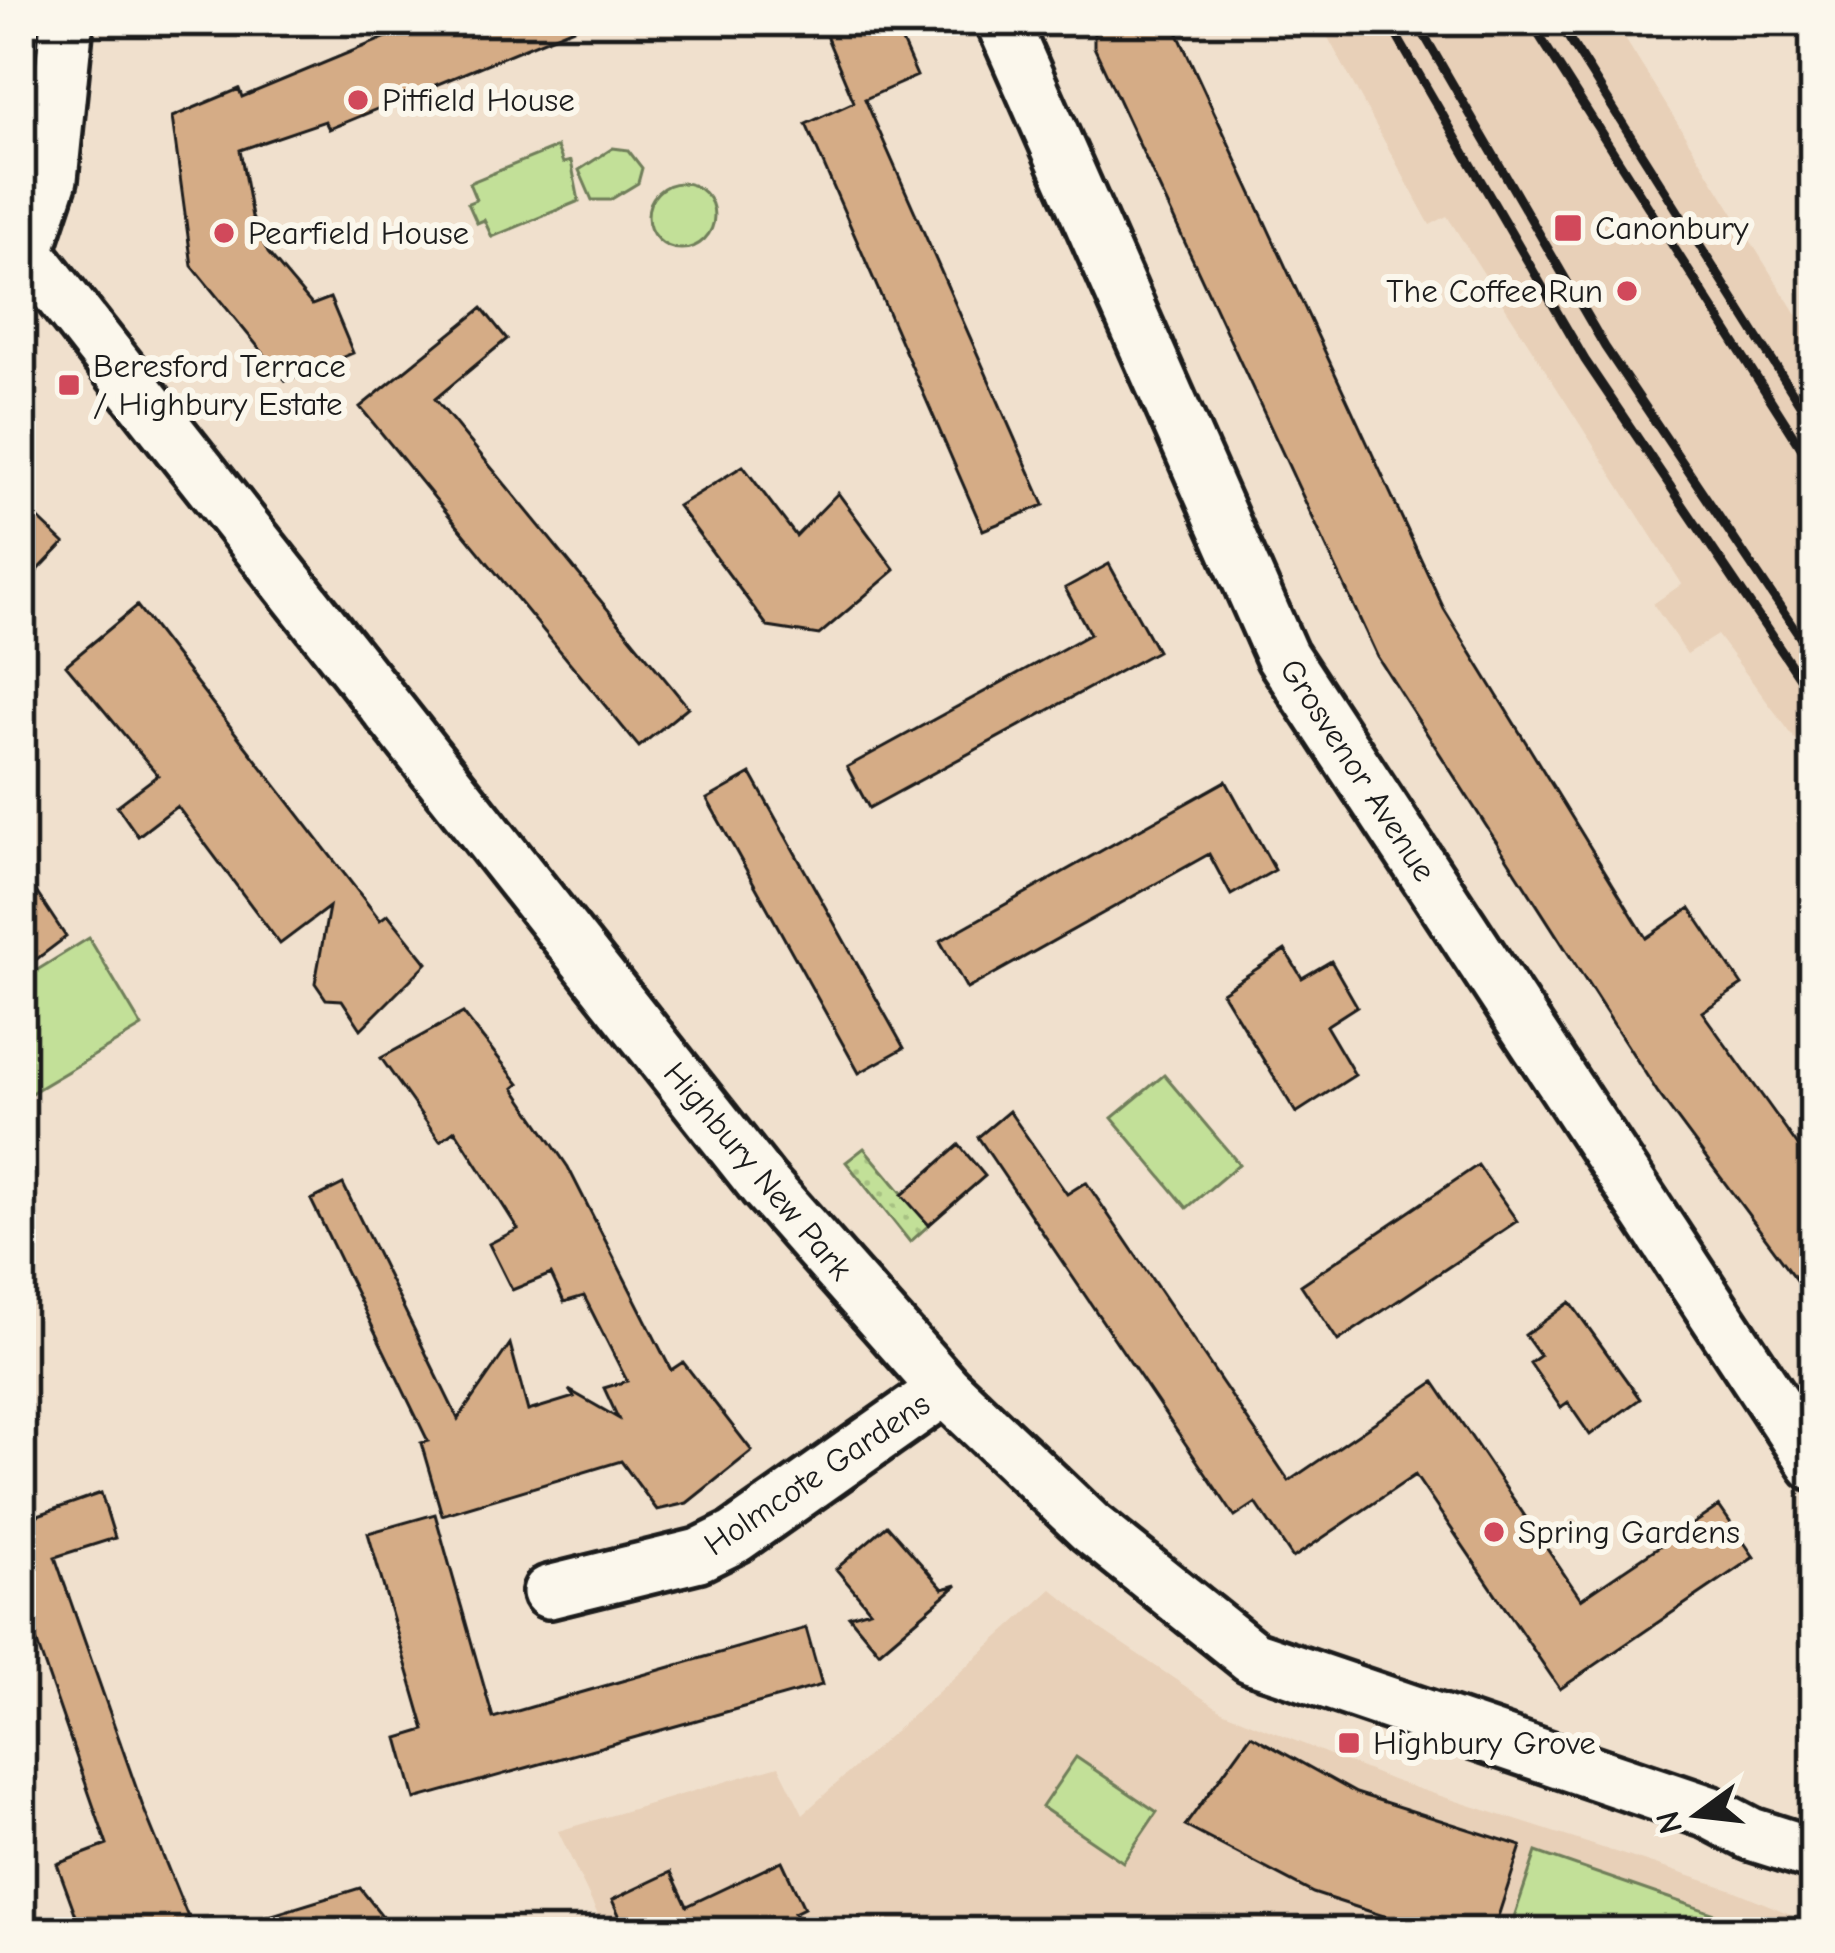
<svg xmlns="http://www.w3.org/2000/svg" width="1835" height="1953" viewBox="0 0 1835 1953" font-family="'Comic Neue',sans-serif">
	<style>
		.built { fill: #e8d0b8 }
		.park { fill: #c2e098; stroke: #6f7e5a; stroke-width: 3 }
		.garden { fill: url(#garden-dots); stroke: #6f7e5a; stroke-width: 3 }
		.building { fill: #d5ac86; stroke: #1c1c1c; stroke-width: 3 }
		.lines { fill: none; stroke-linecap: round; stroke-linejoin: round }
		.minor-casing { stroke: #1c1c1c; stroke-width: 60 }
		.minor { stroke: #fbf7ec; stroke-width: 51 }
		.rail { stroke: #1c1c1c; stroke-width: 9 }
		.poi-dot { fill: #d1495b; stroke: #fbf7ec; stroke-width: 4.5 }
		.labels { text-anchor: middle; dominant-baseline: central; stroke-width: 12; stroke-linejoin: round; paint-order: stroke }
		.poi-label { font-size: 33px; fill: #1c1c1c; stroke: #fbf7ec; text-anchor: start }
		.street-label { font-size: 33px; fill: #1c1c1c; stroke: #fbf7ec }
	</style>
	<defs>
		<pattern id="garden-dots" width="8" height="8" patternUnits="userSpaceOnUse" patternTransform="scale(3)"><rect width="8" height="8" fill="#c2e098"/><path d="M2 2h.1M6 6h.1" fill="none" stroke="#a6c082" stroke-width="1.8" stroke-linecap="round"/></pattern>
	</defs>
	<rect width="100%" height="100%" fill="#f0e0cd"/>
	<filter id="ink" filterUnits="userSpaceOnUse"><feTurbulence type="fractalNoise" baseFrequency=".00833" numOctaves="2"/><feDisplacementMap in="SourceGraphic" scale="24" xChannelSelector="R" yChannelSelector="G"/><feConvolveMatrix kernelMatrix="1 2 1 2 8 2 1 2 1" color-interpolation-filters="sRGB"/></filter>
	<g filter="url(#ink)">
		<!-- built -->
		<path class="built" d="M 1319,21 L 1614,21 L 1814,343 L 1814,764 L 1717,635 L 1687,654 L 1653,604 L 1682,584 L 1447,216 L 1430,225 Z
			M 1052,1589 L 1099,1628 L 1222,1711 L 1394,1781 L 1733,1890 L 1814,1924 L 1814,1932 L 606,1932 L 558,1831 L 779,1766 L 803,1814 Z"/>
		<!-- park -->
		<path class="park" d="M 557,147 L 563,163 L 571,161 L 579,201 L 492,237 L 484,220 L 477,223 L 468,203 L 476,200 L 469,183 Z
			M 613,148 L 628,150 L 642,168 L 638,183 L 610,200 L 592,200 L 579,170 Z
			M648 216a33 33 0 1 1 66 0a33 33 0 1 1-66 0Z
			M 89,938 L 142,1027 L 21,1099 L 21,980 Z
			M 1164,1075 L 1239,1164 L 1187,1208 L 1112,1118 Z
			M 1076,1757 L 1157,1812 L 1123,1862 L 1042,1807 Z
			M 1536,1852 L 1738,1922 L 1735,1932 L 1509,1932 Z"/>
		<!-- garden -->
		<path class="garden" d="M 864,1148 L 929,1225 L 910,1242 L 846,1162 Z"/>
		<!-- building -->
		<path class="building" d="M 425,21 L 588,22 L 329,129 L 325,121 L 240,150 L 252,217 L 268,253 L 312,305 L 330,298 L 353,353 L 286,381 L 192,266 L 172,117 L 239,89 L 242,97 Z
			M 820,21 L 893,21 L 917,76 L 865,99 L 1044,505 L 983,530 L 806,124 L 854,102 Z
			M 1094,21 L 1172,21 L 1444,609 L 1646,938 L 1690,908 L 1742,985 L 1702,1012 L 1814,1168 L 1814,1303 L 1658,1093 L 1377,656 L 1094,47 Z
			M 482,308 L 507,339 L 435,399 L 688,707 L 639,747 L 360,407 Z
			M 743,466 L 796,536 L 838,493 L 895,570 L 819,635 L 768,627 L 678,506 Z
			M 21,502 L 64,543 L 21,588 Z
			M 1109,564 L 1157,651 L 869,808 L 847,767 L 1090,634 L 1065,588 Z
			M 137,606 L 380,920 L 388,914 L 427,963 L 361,1029 L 342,1000 L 326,999 L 315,983 L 329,907 L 280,944 L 177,806 L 138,836 L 117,806 L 158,775 L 66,665 Z
			M 751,774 L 904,1048 L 859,1073 L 707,799 Z
			M 1226,781 L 1275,870 L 1231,895 L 1209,854 L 967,989 L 940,941 Z
			M 21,869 L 66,937 L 21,971 Z
			M 1285,950 L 1302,978 L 1331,961 L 1357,1006 L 1326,1026 L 1355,1075 L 1296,1113 L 1222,992 Z
			M 463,1013 L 519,1084 L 514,1088 L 568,1167 L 671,1370 L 683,1362 L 752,1451 L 687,1503 L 657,1510 L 621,1461 L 442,1515 L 421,1443 L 428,1441 L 311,1200 L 343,1184 L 458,1419 L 510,1344 L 528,1411 L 574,1397 L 569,1390 L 618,1418 L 604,1388 L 627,1381 L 584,1296 L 564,1302 L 551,1274 L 512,1290 L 489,1244 L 518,1229 L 455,1130 L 440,1141 L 381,1058 Z
			M 1009,1111 L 1067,1194 L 1086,1182 L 1289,1481 L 1434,1382 L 1581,1599 L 1719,1506 L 1754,1557 L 1560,1689 L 1415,1475 L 1293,1558 L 1256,1503 L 1235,1517 L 978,1137 Z
			M 959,1145 L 985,1176 L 929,1225 L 902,1195 Z
			M 1478,1165 L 1517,1221 L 1338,1341 L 1301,1285 Z
			M 1570,1302 L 1640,1399 L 1590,1435 L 1568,1403 L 1561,1408 L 1530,1363 L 1540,1356 L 1525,1335 Z
			M 101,1493 L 115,1538 L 55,1557 L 143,1807 L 194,1932 L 82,1932 L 57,1864 L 107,1845 L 21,1597 L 21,1569 L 34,1563 L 21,1521 Z
			M 435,1514 L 493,1718 L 806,1628 L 822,1685 L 415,1799 L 398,1738 L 425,1730 L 368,1533 Z
			M 887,1525 L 943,1589 L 957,1585 L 879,1652 L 849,1616 L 870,1610 L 836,1569 Z
			M 1251,1735 L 1356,1793 L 1521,1846 L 1493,1932 L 1433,1932 L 1313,1893 L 1185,1826 Z
			M 782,1861 L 804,1908 L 794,1913 L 804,1932 L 627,1932 L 612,1900 L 671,1872 L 687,1906 Z
			M 360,1888 L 395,1932 L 247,1932 L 246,1923 Z"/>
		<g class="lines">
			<defs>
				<path id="minor" d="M 1002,21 L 1282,656 L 1814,1464
					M 21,254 L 29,255 L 98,343 L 764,1185 L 945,1389 L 1090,1527 L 1252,1657 L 1709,1812 L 1751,1834 L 1814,1854
					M 21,270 L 51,179 L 67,21
					M 549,1592 L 699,1555 L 735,1537 L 945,1389"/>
			</defs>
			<!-- minor casing -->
			<use href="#minor" class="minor-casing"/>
			<!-- minor -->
			<use href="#minor" class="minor"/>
			<!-- rail -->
			<path class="rail" d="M 1388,21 L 1585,360 L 1814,699
				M 1416,21 L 1605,347 L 1814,658
				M 1530,21 L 1814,468
				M 1558,21 L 1814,427"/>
		</g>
	</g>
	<!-- markers -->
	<g class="poi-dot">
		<circle cx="358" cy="100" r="12"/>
		<rect x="1553" y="213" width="30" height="30" rx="6"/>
		<circle cx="224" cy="233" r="12"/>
		<circle cx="1627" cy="291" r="12"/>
		<rect x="57" y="373" width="24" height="24" rx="6"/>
		<circle cx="1494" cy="1532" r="12"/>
		<rect x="1337" y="1731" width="24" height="24" rx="6"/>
	</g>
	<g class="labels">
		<!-- poi labels -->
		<g class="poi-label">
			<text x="382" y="100">Pitfield House</text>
			<text x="1595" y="228">Canonbury</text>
			<text x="248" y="233">Pearfield House</text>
			<text x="1603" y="291" text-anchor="end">The Coffee Run</text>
			<text x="93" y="366">Beresford Terrace<tspan x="93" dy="38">/ Highbury Estate</tspan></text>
			<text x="1518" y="1532">Spring Gardens</text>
			<text x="1373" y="1743">Highbury Grove</text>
		</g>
		<!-- street labels -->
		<g class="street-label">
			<text transform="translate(1358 770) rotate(57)">Grosvenor Avenue</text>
			<text transform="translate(758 1171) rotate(50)">Highbury New Park</text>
			<text transform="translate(817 1474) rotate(-34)">Holmcote Gardens</text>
		</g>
	</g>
	<!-- margin -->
	<rect width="1835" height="1953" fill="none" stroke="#fbf7ec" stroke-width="72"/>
	<rect x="36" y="36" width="1763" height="1881" fill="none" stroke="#1c1c1c" stroke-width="4.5" filter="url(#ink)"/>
	<!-- north arrow -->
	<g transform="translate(1697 1815) rotate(255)" stroke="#fbf7ec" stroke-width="9" paint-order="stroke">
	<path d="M0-9L21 45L0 30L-21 45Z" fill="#1c1c1c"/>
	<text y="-18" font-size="33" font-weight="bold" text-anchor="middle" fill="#1c1c1c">N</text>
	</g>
</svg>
